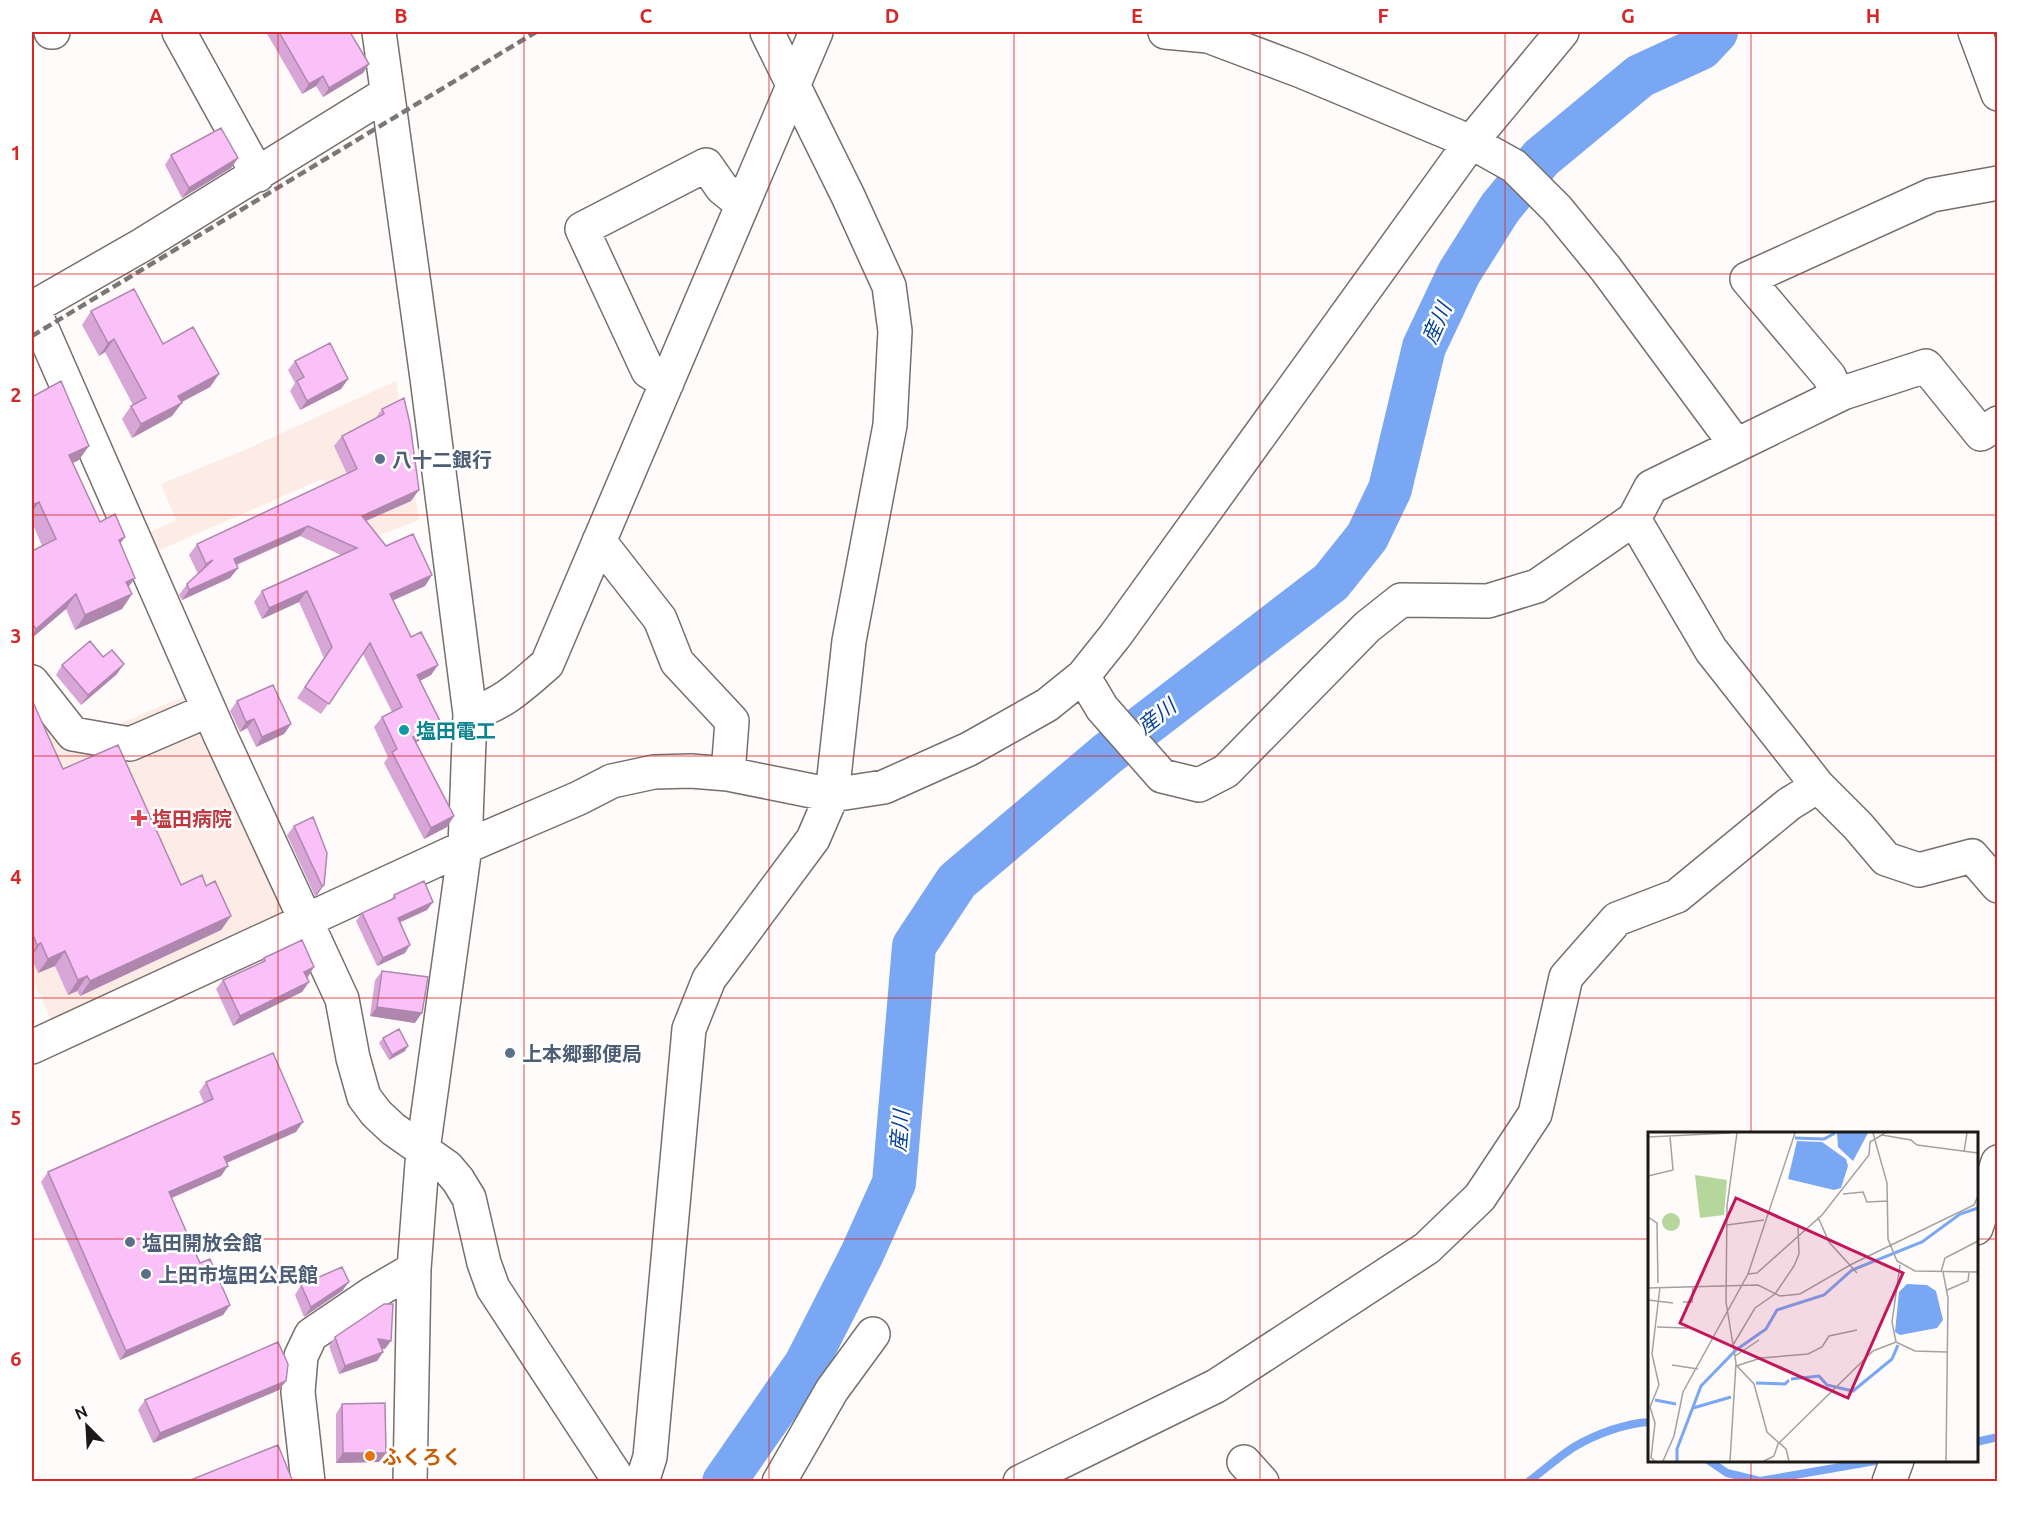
<svg xmlns="http://www.w3.org/2000/svg" width="2029" height="1513" viewBox="0 0 2029 1513" font-family="Ubuntu,'Noto Sans JP',sans-serif">
	<style>
		.built { fill: #fcece5 }
		.lines { fill: none; stroke-linecap: round; stroke-linejoin: round }
		.stream { stroke: #79a7f3; stroke-width: 8 }
		.river { stroke: #79a7f3; stroke-width: 44 }
		.minor-casing { stroke: #766f6c; stroke-width: 36 }
		.minor { stroke: #fff; stroke-width: 33 }
		.rail { stroke: #7a7776; stroke-width: 4.5; stroke-dasharray: 9 4.5; stroke-linecap: butt }
		.wall { fill: #d7a6d6 }
		.shaded-wall { fill: #af87ae }
		.building { fill: #fac1f9; stroke: #af87ae; stroke-width: 1.5 }
		.grid { fill: none; stroke: #d62828; stroke-width: 1.5; stroke-opacity: 0.55 }
		.service-dot { fill: #5c6f8a; stroke: #fff; stroke-width: 2 }
		.culture-dot { fill: #0f9aa8; stroke: #fff; stroke-width: 2 }
		.health-dot { fill: #e0444e; stroke: #fff; stroke-width: 2 }
		.food-dot { fill: #e8710a; stroke: #fff; stroke-width: 2 }
		.labels { text-anchor: middle; dominant-baseline: central; stroke-width: 5; stroke-linejoin: round; paint-order: stroke }
		.service-label { font-size: 20px; font-weight: bold; fill: #4e5e75; stroke: #fff; text-anchor: start }
		.culture-label { font-size: 20px; font-weight: bold; fill: #0d838f; stroke: #fff; text-anchor: start }
		.health-label { font-size: 20px; font-weight: bold; fill: #be3a42; stroke: #fff; text-anchor: start }
		.food-label { font-size: 20px; font-weight: bold; fill: #c56008; stroke: #fff; text-anchor: start }
		.water-label { font-size: 21px; font-style: italic; fill: #074097; stroke: #fff }
		.inset-river { fill: none; stroke: #79a7f3; stroke-width: 3 }
		.inset-road { fill: none; stroke: #a4a1a0; stroke-width: 1.5 }
		.view { fill: #c2185b; fill-opacity: 0.15; stroke: #c2185b; stroke-width: 3 }
		.inset-edge { fill: none; stroke: #1c1a19; stroke-width: 3 }
		.neatline { fill: none; stroke: #d62828; stroke-width: 2 }
		.grid-label { font-size: 20px; text-anchor: middle; font-weight: bold; fill: #d62828 }
	</style>
	<rect width="100%" height="100%" fill="#fefbfa"/>
	<!-- built -->
	<path class="built" d="M 396,381 L 419,520 L 369,539 L 322,479 L 153,553 L 144,535 L 176,520 L 161,484 L 247,449 Z
		M 32,661 L 91,727 L 103,731 L 189,694 L 286,905 L 275,919 L 51,1020 L 32,978 Z"/>
	<g class="lines">
		<!-- stream -->
		<path class="stream" d="M 1976,1442 L 1998,1437
			M 1708,1460 L 1727,1473 L 1760,1481 L 1881,1460
			M 1528,1482 C 1543,1471 1558,1457 1574,1447 C 1594,1435 1625,1423 1650,1422"/>
		<!-- river -->
		<path class="river" d="M 724,1482 L 806,1364 L 861,1256 L 894,1183 L 914,946 L 957,881 L 1107,754 L 1331,582 L 1367,537 L 1390,489 L 1424,347 L 1459,273 L 1500,208 L 1541,158 L 1640,76 L 1701,48 L 1716,32"/>
		<defs>
			<path id="minor" d="M 51,32 L 53,32
				M 179,32 L 258,175
				M 379,32 L 427,378 L 470,714 L 465,847 L 423,1150 L 414,1269 L 410,1482
				M 1165,32 L 1208,36 L 1301,71 L 1471,142 L 1514,166 L 1557,209 L 1606,269 L 1736,445
				M 1975,32 L 1998,94
				M 32,306 L 221,737 L 342,999 L 353,1058 L 364,1097 L 376,1113 L 393,1129 L 447,1167 L 458,1180 L 469,1198 L 484,1263 L 493,1288 L 620,1482
				M 32,308 L 142,245 L 386,94
				M 667,383 L 648,371 L 582,229 L 706,165 L 722,188 L 742,204
				M 1838,395 L 1829,376 L 1747,279 L 1932,195 L 1998,183
				M 1634,519 L 1711,650 L 1818,786 L 1858,826 L 1886,859 L 1919,870 L 1972,856 L 1998,886
				M 599,541 L 660,619 L 677,662 L 732,721 L 728,774
				M 1083,676 L 1102,708 L 1162,776 L 1199,785 L 1226,771 L 1367,627 L 1401,600 L 1488,601 L 1537,586 L 1634,519 L 1651,487 L 1843,393 L 1926,366 L 1981,434 L 1998,423
				M 32,682 L 73,734 L 130,744 L 209,710
				M 470,714 C 505,703 520,687 547,664 L 816,32
				M 32,1047 L 465,847 L 579,798 L 612,781 L 654,772 L 691,771 L 728,774 L 832,795 L 884,787 L 969,749 L 1047,705 L 1083,676 L 1115,636 L 1471,142 L 1562,32
				M 1976,1228 L 1998,1162
				M 1244,1462 L 1262,1482
				M 308,1482 L 298,1392 L 301,1356 L 311,1335 L 373,1293 L 414,1269
				M 642,1482 L 650,1457 L 689,1029 L 709,979 L 813,839 L 832,795 L 849,641 L 890,425 L 895,331 L 889,286 L 848,196 L 767,32
				M 779,1482 L 832,1390 L 873,1334
				M 1020,1482 L 1216,1386 L 1427,1248 L 1480,1197 L 1535,1114 L 1566,977 L 1617,919 L 1677,896 L 1789,804 L 1818,786
				M 1889,1482 L 1897,1460"/>
		</defs>
		<!-- minor casing -->
		<use href="#minor" class="minor-casing"/>
		<!-- minor -->
		<use href="#minor" class="minor"/>
		<!-- rail -->
		<path class="rail" d="M 32,336 L 536,32"/>
	</g>
	<!-- wall -->
	<path class="wall" d="M 266,32 L 350,32 L 369,64 L 363,73 L 323,97 L 316,86 L 302,94 Z
		M 171,155 L 238,158 L 231,168 L 182,198 L 165,165 Z
		M 91,311 L 163,344 L 219,374 L 210,387 L 181,402 L 172,416 L 132,438 L 122,419 L 131,406 L 133,405 L 105,352 L 99,356 L 82,325 Z
		M 295,361 L 348,379 L 341,389 L 300,410 L 290,391 L 295,383 L 288,370 Z
		M 32,397 L 79,460 L 73,463 L 100,522 L 120,544 L 129,587 L 132,594 L 122,609 L 75,630 L 66,609 L 32,638 L 32,551 L 42,546 L 32,522 Z
		M 404,398 L 411,501 L 366,521 L 386,546 L 432,575 L 425,586 L 393,600 L 411,637 L 438,665 L 431,675 L 420,681 L 441,723 L 434,734 L 416,742 L 454,816 L 447,827 L 424,839 L 384,763 L 388,757 L 374,727 L 382,717 L 392,712 L 363,654 L 321,714 L 297,698 L 324,658 L 299,602 L 262,619 L 254,602 L 262,591 L 341,555 L 300,536 L 237,565 L 238,568 L 230,578 L 182,600 L 179,595 L 187,584 L 198,574 L 189,555 L 197,544 L 347,474 L 334,446 L 342,436 L 375,419 L 382,409 Z
		M 103,657 L 117,674 L 81,705 L 56,675 L 62,665 Z
		M 32,700 L 63,769 L 181,885 L 206,886 L 231,916 L 221,930 L 80,996 L 77,991 L 68,995 L 55,966 L 38,973 L 32,959 Z
		M 237,701 L 291,724 L 284,734 L 256,747 L 247,728 L 240,732 L 230,711 Z
		M 294,826 L 324,885 L 317,895 L 315,896 L 287,835 Z
		M 394,895 L 433,902 L 427,910 L 400,922 L 405,953 L 377,966 L 356,921 L 362,913 L 391,900 Z
		M 264,958 L 308,977 L 306,977 L 309,982 L 302,992 L 233,1026 L 216,989 L 223,980 L 261,963 Z
		M 382,971 L 415,1023 L 370,1016 L 375,980 Z
		M 383,1038 L 405,1051 L 389,1060 L 379,1043 Z
		M 206,1082 L 296,1132 L 227,1163 L 221,1176 L 172,1198 L 200,1263 L 230,1305 L 223,1315 L 120,1360 L 41,1182 L 48,1172 L 204,1103 L 199,1092 Z
		M 349,1282 L 342,1291 L 304,1317 L 295,1295 L 301,1285 Z
		M 335,1337 L 385,1349 L 382,1349 L 383,1352 L 377,1361 L 339,1374 L 329,1346 Z
		M 286,1381 L 279,1390 L 153,1443 L 138,1410 L 145,1400 Z
		M 342,1404 L 386,1453 L 379,1462 L 336,1463 L 336,1414 Z"/>
	<!-- shaded-wall -->
	<path class="shaded-wall" d="M 369,64 L 363,73 L 323,97 L 329,88 Z
		M 323,76 L 316,86 L 302,94 L 309,84 Z
		M 238,158 L 231,168 L 182,198 L 189,188 Z
		M 114,339 L 105,352 L 99,356 L 108,343 Z
		M 219,374 L 210,387 L 169,409 L 178,396 Z
		M 348,379 L 341,389 L 300,410 L 307,401 Z
		M 182,403 L 172,416 L 132,438 L 141,424 Z
		M 89,446 L 79,460 L 59,469 L 69,455 Z
		M 419,490 L 411,501 L 354,526 L 362,516 Z
		M 39,502 L 32,512 L 32,505 Z
		M 308,526 L 300,536 L 226,569 L 234,559 Z
		M 125,537 L 115,551 L 119,540 Z
		M 213,560 L 198,575 L 206,564 Z
		M 238,568 L 230,578 L 182,600 L 189,590 Z
		M 432,575 L 425,586 L 383,605 L 390,594 Z
		M 135,578 L 125,592 L 126,582 Z
		M 307,591 L 299,602 L 262,619 L 269,608 Z
		M 76,594 L 66,609 L 32,638 L 32,635 L 36,629 Z
		M 132,594 L 122,609 L 75,630 L 85,615 Z
		M 124,664 L 117,674 L 81,705 L 88,695 Z
		M 438,665 L 431,675 L 410,686 L 417,675 Z
		M 254,719 L 247,728 L 240,732 L 246,722 Z
		M 441,723 L 434,734 L 406,747 L 413,737 Z
		M 291,724 L 284,734 L 256,747 L 262,737 Z
		M 454,816 L 447,827 L 424,839 L 431,828 Z
		M 324,885 L 317,895 L 315,896 L 322,886 Z
		M 433,902 L 427,910 L 392,926 L 398,918 Z
		M 231,916 L 221,930 L 80,996 L 90,981 Z
		M 41,943 L 32,956 L 32,953 L 37,945 Z
		M 410,945 L 405,953 L 377,966 L 383,958 Z
		M 65,951 L 55,966 L 38,973 L 48,959 Z
		M 314,967 L 308,977 L 297,982 L 304,972 Z
		M 87,976 L 77,991 L 68,995 L 78,980 Z
		M 309,982 L 302,992 L 233,1026 L 240,1016 Z
		M 377,1007 L 422,1013 L 415,1023 L 370,1016 Z
		M 408,1046 L 405,1051 L 389,1060 L 392,1055 Z
		M 303,1122 L 296,1132 L 217,1167 L 224,1157 Z
		M 228,1166 L 221,1176 L 162,1202 L 169,1192 Z
		M 349,1282 L 342,1291 L 304,1317 L 311,1307 Z
		M 230,1305 L 223,1315 L 120,1360 L 126,1351 Z
		M 378,1339 L 391,1341 L 385,1349 L 372,1348 Z
		M 383,1352 L 377,1361 L 339,1374 L 345,1366 Z
		M 286,1381 L 279,1390 L 153,1443 L 160,1433 Z
		M 343,1453 L 386,1453 L 379,1462 L 336,1463 Z"/>
	<!-- building -->
	<path class="building" d="M 279,32 L 350,32 L 369,64 L 329,88 L 323,76 L 309,84 Z
		M 221,128 L 238,158 L 189,188 L 171,155 Z
		M 134,289 L 163,344 L 193,327 L 219,374 L 178,396 L 182,403 L 141,424 L 131,406 L 146,398 L 114,339 L 108,343 L 91,311 Z
		M 330,343 L 348,379 L 307,401 L 297,381 L 304,377 L 295,361 Z
		M 61,381 L 89,446 L 69,455 L 100,522 L 115,514 L 125,537 L 119,540 L 135,578 L 126,582 L 132,594 L 85,615 L 76,594 L 36,629 L 32,623 L 32,551 L 56,539 L 39,502 L 32,505 L 32,397 Z
		M 404,398 L 410,424 L 419,490 L 362,516 L 386,546 L 413,534 L 432,575 L 390,594 L 411,637 L 421,632 L 438,665 L 417,675 L 441,723 L 413,737 L 454,816 L 431,828 L 392,752 L 397,749 L 382,717 L 402,707 L 370,643 L 329,704 L 305,687 L 332,647 L 307,591 L 269,608 L 262,591 L 357,548 L 308,526 L 234,559 L 238,568 L 189,590 L 187,584 L 213,560 L 206,564 L 197,544 L 357,469 L 342,436 L 384,414 L 382,409 Z
		M 90,641 L 103,657 L 112,650 L 124,664 L 88,695 L 62,665 Z
		M 273,685 L 291,724 L 262,737 L 254,719 L 246,722 L 237,701 Z
		M 32,700 L 63,769 L 118,745 L 181,885 L 202,875 L 206,886 L 215,881 L 231,916 L 90,981 L 87,976 L 78,980 L 65,951 L 48,959 L 41,943 L 37,945 L 32,932 Z
		M 313,817 L 327,853 L 324,885 L 322,886 L 294,826 Z
		M 424,881 L 433,902 L 398,918 L 410,945 L 383,958 L 362,913 L 395,898 L 394,895 Z
		M 302,940 L 314,967 L 304,972 L 309,982 L 240,1016 L 223,980 L 265,961 L 264,958 Z
		M 382,971 L 428,977 L 422,1013 L 377,1007 Z
		M 399,1029 L 408,1046 L 392,1055 L 383,1038 Z
		M 273,1053 L 303,1122 L 224,1157 L 228,1166 L 169,1192 L 200,1263 L 210,1259 L 230,1305 L 126,1351 L 48,1172 L 213,1099 L 206,1082 Z
		M 342,1267 L 349,1282 L 311,1307 L 301,1285 Z
		M 384,1304 L 393,1304 L 391,1341 L 378,1339 L 383,1352 L 345,1366 L 335,1337 Z
		M 278,1342 L 288,1364 L 286,1381 L 160,1433 L 145,1400 Z
		M 385,1403 L 386,1453 L 343,1453 L 342,1404 Z
		M 278,1445 L 293,1482 L 189,1482 L 188,1481 Z"/>
	<!-- grid -->
	<path class="grid" d="M 278,32 L 278,1482M 524,32 L 524,1482M 769,32 L 769,1482M 1014,32 L 1014,1482M 1260,32 L 1260,1482M 1505,32 L 1505,1482M 1751,32 L 1751,1134M 32,274 L 1998,274M 32,515 L 1998,515M 32,756 L 1998,756M 32,998 L 1998,998M 32,1239 L 1650,1239M 1976,1239 L 1998,1239M 1751,1460 L 1751,1482"/>
	<!-- markers -->
	<g class="service-dot">
		<circle cx="380" cy="459" r="6"/>
		<circle cx="510" cy="1053" r="6"/>
		<circle cx="130" cy="1242" r="6"/>
		<circle cx="146" cy="1274" r="6"/>
	</g>
	<circle class="culture-dot" cx="404" cy="730" r="6"/>
	<path class="health-dot" d="M136 809h6v6h6v6h-6v6h-6v-6h-6v-6h6z"/>
	<circle class="food-dot" cx="370" cy="1456" r="6"/>
	<g class="labels">
		<!-- service labels -->
		<g class="service-label">
			<text x="392" y="459">八十二銀行</text>
			<text x="522" y="1053">上本郷郵便局</text>
			<text x="142" y="1242">塩田開放会館</text>
			<text x="158" y="1274">上田市塩田公民館</text>
		</g>
		<!-- culture labels -->
		<g class="culture-label">
			<text x="416" y="730">塩田電工</text>
		</g>
		<!-- health labels -->
		<g class="health-label">
			<text x="152" y="818">塩田病院</text>
		</g>
		<!-- food labels -->
		<g class="food-label">
			<text x="382" y="1456">ふくろく</text>
		</g>
		<!-- water labels -->
		<g class="water-label">
			<text transform="translate(1436 323) rotate(-66)">産川</text>
			<text transform="translate(1156 716) rotate(-38)">産川</text>
			<text transform="translate(899 1131) rotate(-85)">産川</text>
		</g>
	</g>
	<!-- overview -->
	<g transform="translate(1648 1132)">
		<rect width="330" height="330" fill="#fefbfa"/>
		<path d="M 47,43 L 79,48 L 76,83 L 52,86 ZM14 90a9 9 0 1 1 18 0a9 9 0 1 1-18 0Z" fill="#b6d79b"/>
		<path d="M 189,1 L 220,1 L 205,29 L 190,15 ZM 149,9 L 174,10 L 198,27 L 200,34 L 193,56 L 186,58 L 140,47 ZM 259,152 L 279,153 L 288,159 L 295,188 L 289,196 L 252,203 L 247,200 L 251,160 Z" fill="#79a7f3"/>
		<path class="inset-river" d="M 147,6 L 176,7 L 187,1M 143,247 L 171,244 L 179,253 L 205,259 L 244,227 L 250,213M 108,251 L 137,252 L 141,248M 7,268 L 28,272M 45,276 L 83,265M 29,329 L 29,317 L 53,254 L 88,218 L 118,197 L 129,178 L 176,163 L 204,138 L 274,110 L 312,82 L 330,76"/>
		<path class="inset-road" d="M 225,1 L 239,51 L 240,107 L 249,129 L 267,139 L 330,140M 234,3 L 263,8 L 269,13 L 330,21M 0,5 L 82,1M 316,20 L 319,1M 0,44 L 25,38 L 22,4M 195,62 L 215,60 L 219,70 L 240,69M 0,85 L 9,91 L 10,151M 170,85 L 181,110 L 209,141M 79,93 L 116,88M 293,140 L 297,126 L 330,109M 295,140 L 300,166 L 298,329M 100,142 L 109,141 L 174,83 L 221,23 L 222,10 L 237,1M 0,156 L 110,153 L 132,164 L 152,162 L 204,132 L 326,73 L 330,64M 299,158 L 320,149 L 321,140M 0,168 L 25,171M 35,170 L 44,170 L 45,154M 9,195 L 40,196M 248,210 L 244,190 L 252,133M 85,213 L 107,176 L 127,162 L 146,134 L 151,122 L 150,93M 87,224 L 111,208M 24,233 L 50,237M 88,233 L 106,252 L 119,300 L 138,317 L 141,329M 88,234 L 113,226 L 160,222 L 174,215 L 181,204 L 209,198M 7,329 L 3,326 L 7,291 L 2,275 L 11,253 L 4,222 L 12,155M 15,329 L 26,304 L 35,260 L 100,142 L 147,1M 82,329 L 88,231 L 78,170 L 79,74 L 89,1M 116,329 L 126,324 L 130,312 L 225,219 L 248,210 L 267,219 L 299,220"/>
		<path class="view" d="M 88,66 L 255,141 L 200,266 L 32,191 Z"/>
		<rect width="330" height="330" class="inset-edge"/>
	</g>
	<!-- border -->
	<rect width="2029" height="1513" fill="none" stroke="#ffffff" stroke-width="66"/>
	<!-- north arrow -->
	<g transform="translate(87 1426) rotate(336)" stroke="#ffffff" stroke-width="4.5" paint-order="stroke">
	<path d="M0-4.5L10 22L0 15L-10 22Z" fill="#1c1a19"/>
	<text y="-9" font-size="16" font-weight="bold" text-anchor="middle" fill="#1c1a19">N</text>
	</g>
	<rect x="33" y="33" width="1963" height="1447" class="neatline"/>
	<g class="grid-label">
		<text x="156" y="23">A</text>
		<text x="401" y="23">B</text>
		<text x="646" y="23">C</text>
		<text x="892" y="23">D</text>
		<text x="1137" y="23">E</text>
		<text x="1383" y="23">F</text>
		<text x="1628" y="23">G</text>
		<text x="1873" y="23">H</text>
		<text x="16" y="160">1</text>
		<text x="16" y="402">2</text>
		<text x="16" y="643">3</text>
		<text x="16" y="884">4</text>
		<text x="16" y="1125">5</text>
		<text x="16" y="1366">6</text>
	</g>
</svg>
